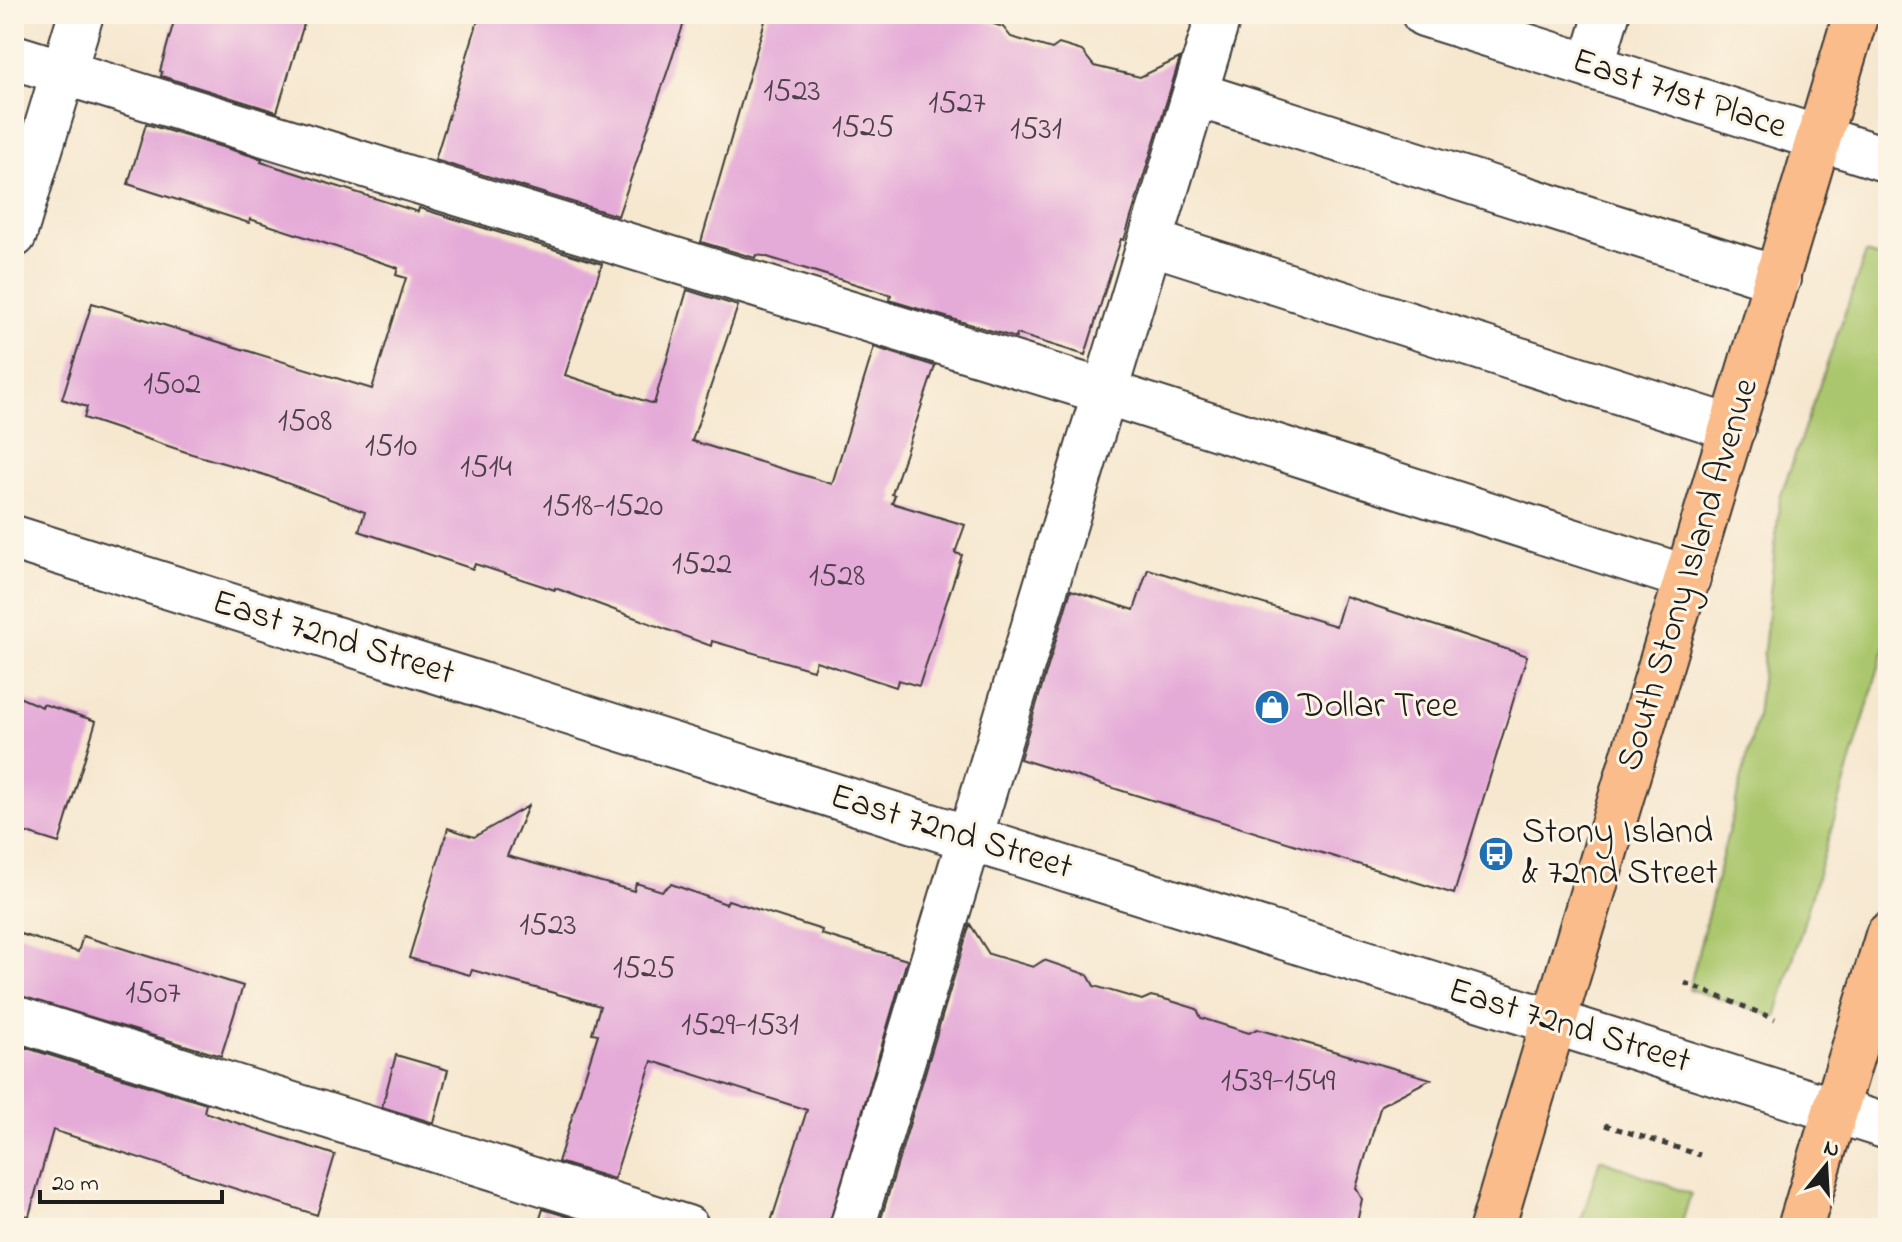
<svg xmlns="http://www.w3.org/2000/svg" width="1902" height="1242" viewBox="0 0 1902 1242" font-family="'Indie Flower',sans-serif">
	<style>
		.grass { fill: #abc76d; stroke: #647244; stroke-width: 2 }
		.building { fill: #e5abd8 }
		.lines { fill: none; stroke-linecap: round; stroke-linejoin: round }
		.minor-casing { stroke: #3d3a37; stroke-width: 48 }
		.highway-casing { stroke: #3d3a37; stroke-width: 48 }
		.path { stroke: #3d3a37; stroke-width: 5; stroke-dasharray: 6 6; stroke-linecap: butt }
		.minor { stroke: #fff; stroke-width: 44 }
		.highway { stroke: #f9bc8a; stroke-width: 44 }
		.labels { text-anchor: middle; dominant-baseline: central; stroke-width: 6; stroke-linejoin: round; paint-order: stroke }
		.number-label { font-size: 32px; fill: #4e404b }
		.street-label { font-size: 36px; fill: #1c1c1c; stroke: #fcf5e5 }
		.poi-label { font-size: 36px; fill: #1c1c1c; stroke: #fcf5e5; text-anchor: start }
	</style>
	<rect width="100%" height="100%" fill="#fcf5e5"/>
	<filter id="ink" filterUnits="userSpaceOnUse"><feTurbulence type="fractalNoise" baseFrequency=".0125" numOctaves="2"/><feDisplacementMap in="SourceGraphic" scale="16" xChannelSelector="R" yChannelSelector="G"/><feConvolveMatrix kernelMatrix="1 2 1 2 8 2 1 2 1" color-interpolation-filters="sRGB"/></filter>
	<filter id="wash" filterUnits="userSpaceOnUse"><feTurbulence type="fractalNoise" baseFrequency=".006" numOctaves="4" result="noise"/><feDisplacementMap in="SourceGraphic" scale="32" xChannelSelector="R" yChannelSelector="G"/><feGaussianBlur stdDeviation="1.8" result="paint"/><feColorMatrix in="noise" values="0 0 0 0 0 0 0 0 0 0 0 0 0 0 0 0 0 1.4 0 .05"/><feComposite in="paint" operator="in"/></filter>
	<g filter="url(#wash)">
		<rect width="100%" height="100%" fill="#f6e7cf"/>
		<!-- grass -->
		<path class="grass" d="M 1866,253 L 1888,260 L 1888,636 L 1776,1017 L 1689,989 L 1757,717 L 1780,498 Z
			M 1600,1159 L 1691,1194 L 1680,1228 L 1579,1228 Z"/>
		<g id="blocks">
			<!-- building -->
			<path class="building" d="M 176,14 L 307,14 L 277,112 L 161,76 L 162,72 L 160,71 Z
				M 480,14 L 687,14 L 618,216 L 435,160 Z
				M 767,14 L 964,14 L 1003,27 L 1011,37 L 1052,49 L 1059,44 L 1082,51 L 1094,66 L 1140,77 L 1180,58 L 1124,240 L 1121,239 L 1085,355 L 1017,334 L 1016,338 L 889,300 L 891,295 L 764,256 L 756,255 L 755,258 L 701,242 Z
				M 146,124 L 262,159 L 261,162 L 418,212 L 419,208 L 602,264 L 565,375 L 654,404 L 687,290 L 738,306 L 692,441 L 832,484 L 874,347 L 935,366 L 892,494 L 895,495 L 892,503 L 965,525 L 955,553 L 962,555 L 919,686 L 898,680 L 896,687 L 816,661 L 813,670 L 712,641 L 711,646 L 555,588 L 555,590 L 475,564 L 473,569 L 359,531 L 365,512 L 265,475 L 192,454 L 84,418 L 87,407 L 62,399 L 92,303 L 372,389 L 406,278 L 396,275 L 398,268 L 327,244 L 250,219 L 249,223 L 128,184 Z
				M 1148,569 L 1336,626 L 1345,596 L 1527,656 L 1454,894 L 1020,759 L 1071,590 L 1134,610 Z
				M 14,695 L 42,707 L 43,704 L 96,721 L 59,843 L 14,829 Z
				M 528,806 L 507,856 L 634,891 L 636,883 L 662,891 L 671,884 L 726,904 L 728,900 L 822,930 L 821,934 L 907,960 L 828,1228 L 769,1228 L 807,1110 L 652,1061 L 614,1179 L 558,1162 L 598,1034 L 592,1033 L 600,1006 L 472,970 L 470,975 L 409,958 L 448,828 L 474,837 Z
				M 970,924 L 989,954 L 1033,967 L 1044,960 L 1088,975 L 1094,986 L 1142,1000 L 1151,996 L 1168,1000 L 1197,1009 L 1201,1018 L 1249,1033 L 1257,1029 L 1431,1079 L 1381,1105 L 1356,1188 L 1362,1199 L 1358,1218 L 1341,1228 L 900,1228 L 880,1222 Z
				M 14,932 L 78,952 L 83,936 L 243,986 L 221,1056 L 14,994 Z
				M 14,1044 L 206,1104 L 204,1112 L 335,1155 L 317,1215 L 53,1130 L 29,1216 L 14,1214 Z
				M 396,1055 L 448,1070 L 434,1123 L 382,1107 Z
				M 543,1209 L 598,1226 L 598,1228 L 537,1228 Z"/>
		</g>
	</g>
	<g filter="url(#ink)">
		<use href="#blocks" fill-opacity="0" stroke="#3d3a37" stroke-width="2"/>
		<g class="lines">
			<defs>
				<path id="minor" d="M 1424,14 L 1888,160
					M 14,57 L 1105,392 L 1688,578
					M 1591,67 L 1607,14
					M 1195,94 L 1778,279
					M 14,235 L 81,14
					M 1150,242 L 1733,428
					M 14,538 L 1888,1127
					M 14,1018 L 687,1228
					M 852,1228 L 1219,14"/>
				<path id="highway" d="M 1492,1228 L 1856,14
					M 1800,1228 L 1888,935"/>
			</defs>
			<!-- minor casing -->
			<use href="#minor" class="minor-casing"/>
			<!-- highway casing -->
			<use href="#highway" class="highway-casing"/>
			<!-- path -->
			<path class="path" d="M 1883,222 L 1888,223
				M 1685,983 L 1775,1019
				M 1605,1125 L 1700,1155"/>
			<!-- minor -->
			<use href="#minor" class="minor"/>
			<!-- highway -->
			<use href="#highway" class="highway"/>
		</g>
	</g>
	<!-- icons -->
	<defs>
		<symbol id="shop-disc" viewBox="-11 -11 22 22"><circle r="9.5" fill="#1f6fb2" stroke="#fcf5e5"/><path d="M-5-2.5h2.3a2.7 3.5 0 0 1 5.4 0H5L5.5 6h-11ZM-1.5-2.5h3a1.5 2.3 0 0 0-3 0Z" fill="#fff"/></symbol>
		<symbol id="bus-disc" viewBox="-11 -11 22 22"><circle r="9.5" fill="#1f6fb2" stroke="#fcf5e5"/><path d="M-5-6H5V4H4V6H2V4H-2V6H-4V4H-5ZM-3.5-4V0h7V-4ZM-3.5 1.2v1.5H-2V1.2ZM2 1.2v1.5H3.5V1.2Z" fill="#fff"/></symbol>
	</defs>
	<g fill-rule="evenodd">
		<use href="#shop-disc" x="1252" y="687" width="40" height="40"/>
		<use href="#bus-disc" x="1476" y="834" width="40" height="40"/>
	</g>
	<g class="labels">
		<!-- number labels -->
		<g class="number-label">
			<text x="792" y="92">1523</text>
			<text x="957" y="104">1527</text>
			<text x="863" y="128">1525</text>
			<text x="1036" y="130">1531</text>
			<text x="172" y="385">1502</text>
			<text x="305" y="422">1508</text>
			<text x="391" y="447">1510</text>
			<text x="486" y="468">1514</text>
			<text x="603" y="507">1518-1520</text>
			<text x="702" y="565">1522</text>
			<text x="837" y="577">1528</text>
			<text x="548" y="926">1523</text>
			<text x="644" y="969">1525</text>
			<text x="153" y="994">1507</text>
			<text x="740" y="1026">1529-1531</text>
			<text x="1278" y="1082">1539-1549</text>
		</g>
		<!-- street labels -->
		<g class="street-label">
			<text transform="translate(1679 95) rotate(18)">East 71st Place</text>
			<text transform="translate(1689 575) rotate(-73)">South Stony Island Avenue</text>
			<text transform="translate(333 639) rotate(17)">East 72nd Street</text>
			<text transform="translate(951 833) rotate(17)">East 72nd Street</text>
			<text transform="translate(1569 1027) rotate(17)">East 72nd Street</text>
		</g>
		<!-- poi labels -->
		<g class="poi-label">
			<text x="1298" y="707">Dollar Tree</text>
			<text x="1522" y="833">Stony Island<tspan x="1522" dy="41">&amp; 72nd Street</tspan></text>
		</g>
	</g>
	<!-- margin -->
	<rect width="1902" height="1242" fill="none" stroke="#fcf5e5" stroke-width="48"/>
	<!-- north arrow -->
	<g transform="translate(1826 1166) rotate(18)" stroke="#fcf5e5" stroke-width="6" paint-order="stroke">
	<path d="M0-6L14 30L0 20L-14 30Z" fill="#1c1c1c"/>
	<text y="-12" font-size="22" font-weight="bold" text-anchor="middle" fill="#1c1c1c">N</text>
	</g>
	<!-- scale -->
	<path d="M40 1190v12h182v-12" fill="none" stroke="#1c1c1c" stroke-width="4"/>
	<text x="52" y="1190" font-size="24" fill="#1c1c1c" stroke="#fcf5e5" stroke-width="6" paint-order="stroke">20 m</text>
</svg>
